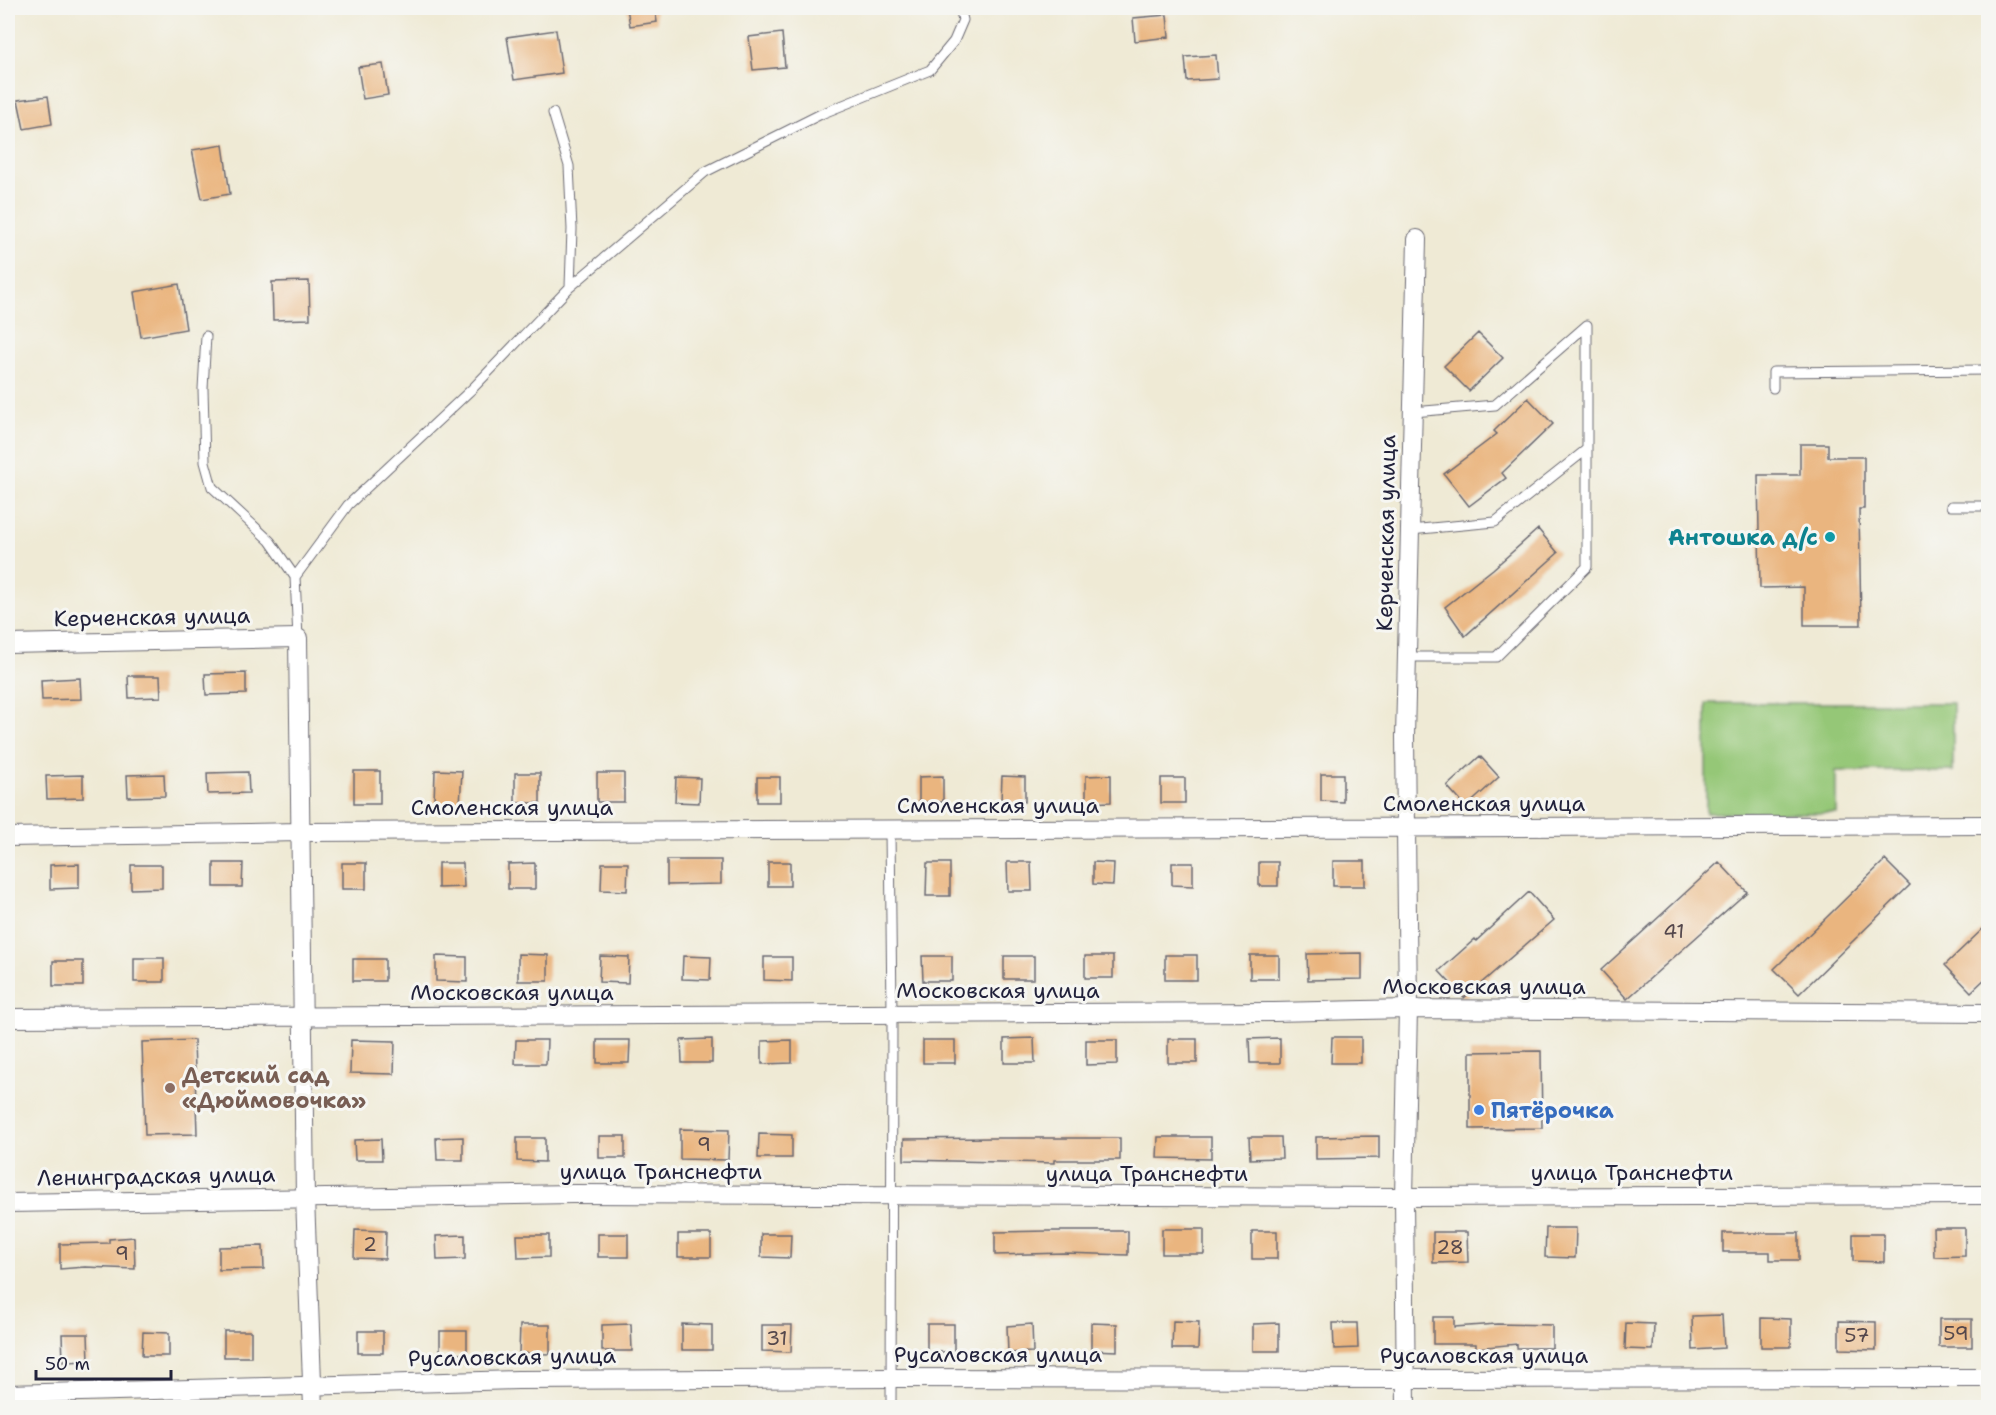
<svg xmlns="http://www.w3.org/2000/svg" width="1996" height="1415" viewBox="0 0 1996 1415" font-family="'Shantell Sans',sans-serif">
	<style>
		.green { fill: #95c777; stroke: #5c7459; stroke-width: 1.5 }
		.building { fill: #eab57f }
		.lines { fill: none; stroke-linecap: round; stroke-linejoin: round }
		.lane-casing { stroke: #6a6871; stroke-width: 11 }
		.street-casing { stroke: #6a6871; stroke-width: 20 }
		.lane { stroke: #fff; stroke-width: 9 }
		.street { stroke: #fff; stroke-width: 18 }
		.culture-dot { fill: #0f9aa8; stroke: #f6f6f2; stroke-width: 2 }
		.education-dot { fill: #8d6e63; stroke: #f6f6f2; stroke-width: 2 }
		.shop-dot { fill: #3f7fe0; stroke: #f6f6f2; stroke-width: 2 }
		.labels { text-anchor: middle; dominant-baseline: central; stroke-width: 6; stroke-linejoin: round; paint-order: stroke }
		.number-label { font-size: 20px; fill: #54474c }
		.street-label { font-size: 22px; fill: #22223b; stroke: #f6f6f2 }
		.culture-label { font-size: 22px; font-weight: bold; fill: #0d838f; stroke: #f6f6f2; text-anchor: end }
		.education-label { font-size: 22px; font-weight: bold; fill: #785e54; stroke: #f6f6f2; text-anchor: start }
		.shop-label { font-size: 22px; font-weight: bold; fill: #366cbe; stroke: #f6f6f2; text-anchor: start }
	</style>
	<rect width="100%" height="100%" fill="#f6f6f2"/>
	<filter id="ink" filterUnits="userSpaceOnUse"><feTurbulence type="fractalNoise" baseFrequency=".0167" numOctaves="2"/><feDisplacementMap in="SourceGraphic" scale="12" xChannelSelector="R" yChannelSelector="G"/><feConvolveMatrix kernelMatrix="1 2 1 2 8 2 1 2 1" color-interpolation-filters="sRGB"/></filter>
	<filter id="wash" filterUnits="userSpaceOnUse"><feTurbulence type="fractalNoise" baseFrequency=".008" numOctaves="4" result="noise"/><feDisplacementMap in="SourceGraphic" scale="24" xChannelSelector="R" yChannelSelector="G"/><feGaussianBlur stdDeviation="1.35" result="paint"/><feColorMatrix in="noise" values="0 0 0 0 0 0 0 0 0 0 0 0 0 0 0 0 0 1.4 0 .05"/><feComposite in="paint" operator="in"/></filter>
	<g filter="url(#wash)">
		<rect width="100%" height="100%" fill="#efead5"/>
		<!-- green -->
		<path class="green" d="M 1706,703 L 1953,703 L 1953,771 L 1836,771 L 1836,813 L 1706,813 Z"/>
		<g id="blocks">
			<!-- building -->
			<path class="building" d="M 627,8 L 655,8 L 657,22 L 630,26 Z
				M 1167,15 L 1169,37 L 1135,41 L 1133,18 Z
				M 556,30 L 562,73 L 514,80 L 507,37 Z
				M 782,33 L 785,67 L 753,70 L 749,37 Z
				M 1216,55 L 1218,79 L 1187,81 L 1185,57 Z
				M 383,64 L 388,95 L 363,99 L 358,67 Z
				M 48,96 L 52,124 L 24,129 L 18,100 Z
				M 223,145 L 230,194 L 202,199 L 192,150 Z
				M 309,281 L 310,319 L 273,320 L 272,282 Z
				M 179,284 L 186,329 L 141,337 L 134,292 Z
				M 1478,333 L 1503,358 L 1469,391 L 1444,366 Z
				M 1528,398 L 1553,424 L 1502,473 L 1506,478 L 1469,506 L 1444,474 L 1497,434 L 1494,431 Z
				M 1800,444 L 1828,444 L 1828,457 L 1864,457 L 1864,509 L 1859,509 L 1861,625 L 1804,625 L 1804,587 L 1760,588 L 1758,475 L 1800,475 Z
				M 1538,529 L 1558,553 L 1465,636 L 1445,607 L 1493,569 Z
				M 246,673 L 246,694 L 206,695 L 205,674 Z
				M 128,676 L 160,676 L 161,697 L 129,698 Z
				M 80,678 L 81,699 L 42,700 L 41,680 Z
				M 1480,756 L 1499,777 L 1466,807 L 1447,786 Z
				M 435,770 L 462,771 L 460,804 L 434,803 Z
				M 354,771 L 380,771 L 380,804 L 354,804 Z
				M 248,772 L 249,793 L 208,794 L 207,773 Z
				M 515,773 L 540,773 L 540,803 L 515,803 Z
				M 597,773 L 624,773 L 624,802 L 597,802 Z
				M 164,774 L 165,796 L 128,797 L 127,775 Z
				M 1321,774 L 1343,774 L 1343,802 L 1321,801 Z
				M 83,775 L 83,798 L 47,799 L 46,776 Z
				M 1111,775 L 1111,802 L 1086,803 L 1086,776 Z
				M 943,776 L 943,802 L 919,802 L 919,777 Z
				M 1002,776 L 1025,777 L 1025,802 L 1001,801 Z
				M 676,777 L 700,778 L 699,803 L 675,802 Z
				M 757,777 L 780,777 L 780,802 L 757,802 Z
				M 1161,778 L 1185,778 L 1185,803 L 1161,803 Z
				M 667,860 L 721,860 L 721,884 L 667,885 Z
				M 1885,860 L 1910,885 L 1799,994 L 1774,969 Z
				M 1333,861 L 1365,861 L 1365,886 L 1333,886 Z
				M 768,862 L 790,862 L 790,886 L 768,886 Z
				M 1007,862 L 1031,862 L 1032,891 L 1008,891 Z
				M 1093,862 L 1114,863 L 1113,885 L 1093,884 Z
				M 1259,862 L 1278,862 L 1278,886 L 1259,886 Z
				M 1719,862 L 1747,892 L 1627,999 L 1601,970 Z
				M 214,863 L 243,863 L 242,887 L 214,887 Z
				M 342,863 L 366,863 L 366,889 L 342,889 Z
				M 438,863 L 463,863 L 464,887 L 438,888 Z
				M 535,863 L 535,889 L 508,889 L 508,864 Z
				M 602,863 L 628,863 L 627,891 L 601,890 Z
				M 927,863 L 950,863 L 950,896 L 926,896 Z
				M 1172,863 L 1193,863 L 1193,886 L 1172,885 Z
				M 79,864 L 79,888 L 50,889 L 50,865 Z
				M 131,865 L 162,865 L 162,888 L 131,889 Z
				M 1529,892 L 1554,920 L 1464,998 L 1439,971 L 1475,939 L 1476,941 Z
				M 1989,923 L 1989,975 L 1971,992 L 1945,965 Z
				M 1362,953 L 1362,979 L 1308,980 L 1307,954 Z
				M 518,954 L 548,955 L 548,981 L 518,981 Z
				M 1165,955 L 1197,955 L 1197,980 L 1165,980 Z
				M 1250,955 L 1279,955 L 1279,979 L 1250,979 Z
				M 436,956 L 467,957 L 467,982 L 436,981 Z
				M 600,956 L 629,957 L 628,983 L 599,982 Z
				M 683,956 L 711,957 L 710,980 L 682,979 Z
				M 922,956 L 952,956 L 952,981 L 923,981 Z
				M 1004,956 L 1034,956 L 1034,979 L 1004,979 Z
				M 1085,956 L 1113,956 L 1113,978 L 1085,978 Z
				M 764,957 L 792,957 L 792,981 L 764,980 Z
				M 134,958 L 164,958 L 164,982 L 134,982 Z
				M 353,959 L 385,959 L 385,981 L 353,981 Z
				M 53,961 L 83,961 L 83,986 L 53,986 Z
				M 1332,1037 L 1361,1037 L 1361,1063 L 1331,1063 Z
				M 1034,1038 L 1035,1063 L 1004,1063 L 1004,1039 Z
				M 1280,1038 L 1280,1063 L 1250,1063 L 1249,1039 Z
				M 712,1039 L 712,1063 L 682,1063 L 681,1040 Z
				M 1168,1039 L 1197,1039 L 1197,1063 L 1168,1063 Z
				M 194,1040 L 197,1134 L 145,1135 L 142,1042 Z
				M 351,1040 L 395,1041 L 394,1074 L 350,1073 Z
				M 516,1040 L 547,1040 L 546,1064 L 515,1064 Z
				M 597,1040 L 630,1040 L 629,1063 L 597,1063 Z
				M 792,1040 L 792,1063 L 762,1064 L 762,1041 Z
				M 923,1040 L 955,1040 L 955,1063 L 923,1063 Z
				M 1086,1040 L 1117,1040 L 1117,1064 L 1086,1065 Z
				M 1541,1051 L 1542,1128 L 1470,1129 L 1470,1052 Z
				M 680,1129 L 729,1130 L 728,1160 L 680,1159 Z
				M 759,1134 L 792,1135 L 792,1158 L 758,1158 Z
				M 599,1136 L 625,1136 L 625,1158 L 599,1158 Z
				M 1379,1136 L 1379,1158 L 1316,1159 L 1316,1137 Z
				M 463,1137 L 463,1160 L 437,1160 L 436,1138 Z
				M 1158,1137 L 1211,1137 L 1211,1159 L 1157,1158 Z
				M 1249,1137 L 1281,1137 L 1282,1158 L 1250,1159 Z
				M 517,1138 L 545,1138 L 545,1162 L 517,1161 Z
				M 992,1138 L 1120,1138 L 1120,1160 L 1054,1160 L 1054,1163 L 904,1160 L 904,1139 Z
				M 381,1139 L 382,1160 L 355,1160 L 354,1140 Z
				M 1546,1228 L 1576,1228 L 1575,1258 L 1545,1257 Z
				M 1933,1228 L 1965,1228 L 1965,1256 L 1934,1257 Z
				M 1162,1229 L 1204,1229 L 1204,1254 L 1162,1254 Z
				M 355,1230 L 386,1231 L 385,1259 L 354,1258 Z
				M 1048,1231 L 1128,1231 L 1128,1255 L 1064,1253 L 995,1255 L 995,1232 Z
				M 1252,1231 L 1277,1231 L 1277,1259 L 1252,1259 Z
				M 1433,1232 L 1467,1232 L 1468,1262 L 1433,1263 Z
				M 1723,1233 L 1799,1233 L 1799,1260 L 1770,1260 L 1770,1252 L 1723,1252 Z
				M 598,1234 L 628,1234 L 628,1257 L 598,1257 Z
				M 678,1234 L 711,1234 L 711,1257 L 678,1257 Z
				M 761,1234 L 791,1234 L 790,1258 L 761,1257 Z
				M 1853,1234 L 1884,1234 L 1884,1262 L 1853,1261 Z
				M 465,1235 L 465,1259 L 437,1260 L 436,1236 Z
				M 517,1235 L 549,1235 L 549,1257 L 518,1258 Z
				M 134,1237 L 135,1269 L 85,1267 L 60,1269 L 60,1244 L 109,1243 L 109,1239 Z
				M 263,1246 L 264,1269 L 219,1270 L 219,1247 Z
				M 1722,1315 L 1724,1348 L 1693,1350 L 1692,1316 Z
				M 1433,1317 L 1454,1317 L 1454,1327 L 1497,1324 L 1552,1325 L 1552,1348 L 1517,1348 L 1517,1344 L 1476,1348 L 1476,1344 L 1433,1344 Z
				M 1761,1318 L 1791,1319 L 1791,1347 L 1761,1347 Z
				M 1939,1319 L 1972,1319 L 1972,1347 L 1939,1347 Z
				M 1173,1321 L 1199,1322 L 1198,1349 L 1172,1349 Z
				M 1839,1321 L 1876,1322 L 1876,1350 L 1839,1349 Z
				M 1091,1323 L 1117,1324 L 1117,1351 L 1091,1350 Z
				M 1279,1323 L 1279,1351 L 1253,1351 L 1253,1324 Z
				M 1333,1323 L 1357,1323 L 1358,1348 L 1334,1349 Z
				M 1626,1323 L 1654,1324 L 1653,1350 L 1625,1349 Z
				M 631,1324 L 632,1351 L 602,1351 L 602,1325 Z
				M 682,1324 L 712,1325 L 712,1350 L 682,1350 Z
				M 927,1324 L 954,1324 L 954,1352 L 927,1352 Z
				M 1032,1324 L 1033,1352 L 1008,1353 L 1007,1326 Z
				M 520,1325 L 550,1325 L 550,1354 L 519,1353 Z
				M 762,1325 L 792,1325 L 791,1352 L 762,1351 Z
				M 224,1331 L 251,1331 L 251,1357 L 224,1357 Z
				M 358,1331 L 383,1331 L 383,1353 L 358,1353 Z
				M 440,1331 L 467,1331 L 467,1354 L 440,1354 Z
				M 143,1332 L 169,1333 L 169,1356 L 142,1356 Z
				M 62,1334 L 88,1334 L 89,1361 L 63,1362 Z"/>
		</g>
	</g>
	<g filter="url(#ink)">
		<use href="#blocks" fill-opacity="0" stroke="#6a6871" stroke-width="1.5"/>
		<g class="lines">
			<defs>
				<path id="lane" d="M 553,113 L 569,166 L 572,229 L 570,287
					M 206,336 L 203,389 L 205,462 L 212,487 L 270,541 L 295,577
					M 1773,388 L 1773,372 L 1988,370
					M 1951,506 L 1988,506
					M 1410,530 L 1495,522 L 1587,449
					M 298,638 L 295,577 L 348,505 L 473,388 L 570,287 L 705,172 L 821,114 L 930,70 L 954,41 L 963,20 L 960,8
					M 1407,657 L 1496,657 L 1587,567 L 1587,325 L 1495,405 L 1413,412
					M 890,830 L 892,1014 L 891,1408"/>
				<path id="street" d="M 8,644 L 298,638 L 305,1198 L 313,1408
					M 8,837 L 300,832 L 1988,825
					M 8,1018 L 1274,1012 L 1408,1009 L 1988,1013
					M 8,1203 L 572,1194 L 1404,1197 L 1988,1195
					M 8,1394 L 518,1380 L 891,1378 L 1405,1379 L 1988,1378
					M 1406,1408 L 1404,1197 L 1408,1009 L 1405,737 L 1417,239"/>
			</defs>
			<!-- lane casing -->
			<use href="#lane" class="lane-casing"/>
			<!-- street casing -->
			<use href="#street" class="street-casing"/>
			<!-- lane -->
			<use href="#lane" class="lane"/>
			<!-- street -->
			<use href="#street" class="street"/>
		</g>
	</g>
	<!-- markers -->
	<circle class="culture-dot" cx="1830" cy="537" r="6"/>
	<circle class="education-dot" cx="170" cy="1088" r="6"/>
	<circle class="shop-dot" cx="1479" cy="1110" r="6"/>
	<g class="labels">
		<!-- number labels -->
		<g class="number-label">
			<text x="1674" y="931">41</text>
			<text x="704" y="1144">9</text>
			<text x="370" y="1244">2</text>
			<text x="1450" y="1247">28</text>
			<text x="122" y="1253">9</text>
			<text x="1956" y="1333">59</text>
			<text x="1857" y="1335">57</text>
			<text x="777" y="1338">31</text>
		</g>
		<!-- street labels -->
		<g class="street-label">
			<text transform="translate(1386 533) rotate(-89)">Керченская улица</text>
			<text transform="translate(152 617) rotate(-1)">Керченская улица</text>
			<text x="1484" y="803">Смоленская улица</text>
			<text x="998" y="805">Смоленская улица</text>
			<text x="512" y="807">Смоленская улица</text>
			<text x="1484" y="986">Московская улица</text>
			<text x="998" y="990">Московская улица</text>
			<text x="512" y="992">Московская улица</text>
			<text x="661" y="1171">улица Транснефти</text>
			<text x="1632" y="1172">улица Транснефти</text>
			<text x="1147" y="1173">улица Транснефти</text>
			<text transform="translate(156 1176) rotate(-1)">Ленинградская улица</text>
			<text x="998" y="1354">Русаловская улица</text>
			<text x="1484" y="1355">Русаловская улица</text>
			<text transform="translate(512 1357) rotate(-1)">Русаловская улица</text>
		</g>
		<!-- culture labels -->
		<g class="culture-label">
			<text x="1818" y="537">Антошка д/с</text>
		</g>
		<!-- education labels -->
		<g class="education-label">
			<text x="182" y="1075">Детский сад<tspan x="182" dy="25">«Дюймовочка»</tspan></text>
		</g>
		<!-- shop labels -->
		<g class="shop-label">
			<text x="1491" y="1110">Пятёрочка</text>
		</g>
	</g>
	<!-- margin -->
	<rect width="1996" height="1415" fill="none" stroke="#f6f6f2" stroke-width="30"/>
	<!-- scale -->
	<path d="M36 1370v9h135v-9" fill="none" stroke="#22223b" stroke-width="3"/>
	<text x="45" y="1370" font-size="18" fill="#22223b" stroke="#f6f6f2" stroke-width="4.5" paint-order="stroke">50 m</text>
</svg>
